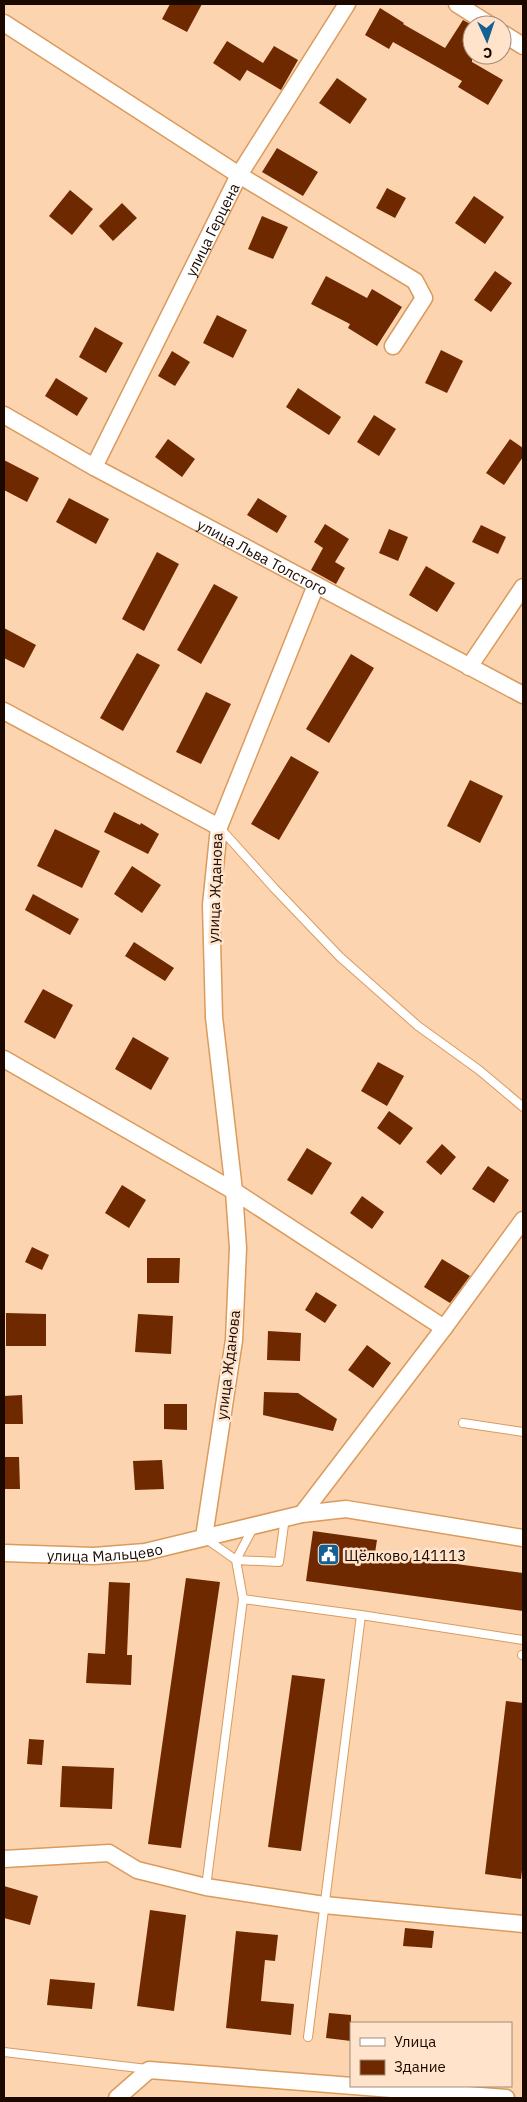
<svg xmlns="http://www.w3.org/2000/svg" width="527" height="2102" viewBox="0 0 527 2102" font-family="'IBM Plex Sans',sans-serif">
	<style>
		.building { fill: #6f2900 }
		.lines { fill: none; stroke-linecap: round; stroke-linejoin: round }
		.service-casing { stroke: #da9b5d; stroke-width: 10 }
		.minor-casing { stroke: #da9b5d; stroke-width: 19 }
		.service { stroke: #fff; stroke-width: 8 }
		.minor { stroke: #fff; stroke-width: 16 }
		.labels { text-anchor: middle; dominant-baseline: central; stroke-width: 5; stroke-linejoin: round; paint-order: stroke }
		.street-label { font-size: 15px; fill: #1b0900; stroke: #ffe4cb }
		.poi-label { font-size: 15px; fill: #1b0900; stroke: #ffe4cb; text-anchor: start }
	</style>
	<rect width="100%" height="100%" fill="#fcd4af"/>
	<!-- building -->
	<path class="building" d="M 170,4 L 202,4 L 187,32 L 162,19 Z
		M 380,8 L 404,23 L 403,24 L 445,48 L 463,20 L 472,25 L 472,62 L 503,80 L 488,105 L 458,87 L 462,81 L 393,42 L 389,49 L 365,35 Z
		M 227,41 L 263,63 L 274,46 L 298,60 L 281,90 L 247,70 L 240,81 L 213,63 Z
		M 337,78 L 367,99 L 350,124 L 319,103 Z
		M 277,148 L 318,172 L 303,196 L 262,172 Z
		M 387,188 L 406,198 L 395,218 L 376,208 Z
		M 70,190 L 93,209 L 72,235 L 49,216 Z
		M 474,196 L 504,217 L 485,244 L 455,223 Z
		M 122,203 L 137,218 L 113,241 L 99,226 Z
		M 262,216 L 288,227 L 273,259 L 248,249 Z
		M 495,271 L 512,283 L 491,312 L 474,300 Z
		M 326,276 L 367,298 L 372,289 L 402,307 L 377,346 L 348,328 L 350,324 L 311,304 Z
		M 217,315 L 247,330 L 233,358 L 203,343 Z
		M 95,327 L 123,343 L 106,373 L 79,357 Z
		M 441,350 L 463,361 L 447,393 L 425,383 Z
		M 172,351 L 190,362 L 175,386 L 158,376 Z
		M 56,378 L 88,398 L 77,416 L 45,396 Z
		M 298,388 L 341,417 L 329,435 L 286,407 Z
		M 374,415 L 396,429 L 379,456 L 357,442 Z
		M 168,439 L 195,459 L 182,477 L 155,457 Z
		M 510,439 L 523,448 L 523,457 L 504,485 L 486,473 Z
		M 4,460 L 39,478 L 27,502 L 4,490 Z
		M 69,498 L 109,519 L 96,544 L 56,522 Z
		M 258,498 L 287,516 L 277,533 L 247,515 Z
		M 325,524 L 349,539 L 335,562 L 345,568 L 336,584 L 311,570 L 323,548 L 314,542 Z
		M 481,525 L 506,537 L 498,554 L 472,542 Z
		M 389,529 L 408,537 L 398,561 L 379,553 Z
		M 157,552 L 179,564 L 144,631 L 122,619 Z
		M 426,566 L 455,583 L 437,612 L 409,595 Z
		M 214,584 L 238,597 L 201,664 L 177,650 Z
		M 4,628 L 36,645 L 24,668 L 4,658 Z
		M 137,653 L 160,665 L 123,731 L 100,718 Z
		M 351,654 L 374,668 L 329,743 L 306,729 Z
		M 206,692 L 231,704 L 201,764 L 176,752 Z
		M 291,756 L 319,772 L 279,840 L 251,824 Z
		M 470,780 L 503,796 L 480,843 L 447,826 Z
		M 114,812 L 140,825 L 141,823 L 159,834 L 148,854 L 104,832 Z
		M 55,829 L 100,851 L 82,888 L 37,866 Z
		M 132,866 L 161,885 L 142,913 L 114,894 Z
		M 33,894 L 79,919 L 70,935 L 25,910 Z
		M 134,942 L 174,968 L 165,981 L 125,956 Z
		M 43,989 L 73,1005 L 55,1039 L 24,1022 Z
		M 133,1037 L 169,1058 L 151,1090 L 115,1069 Z
		M 378,1062 L 404,1076 L 387,1106 L 361,1091 Z
		M 389,1111 L 413,1128 L 400,1145 L 377,1128 Z
		M 442,1144 L 456,1157 L 441,1175 L 426,1162 Z
		M 307,1148 L 332,1163 L 312,1195 L 287,1180 Z
		M 488,1166 L 509,1180 L 494,1203 L 472,1189 Z
		M 122,1185 L 146,1200 L 129,1228 L 105,1213 Z
		M 362,1196 L 384,1212 L 372,1229 L 350,1213 Z
		M 32,1247 L 49,1255 L 42,1270 L 25,1262 Z
		M 147,1258 L 180,1258 L 179,1283 L 147,1283 Z
		M 442,1259 L 470,1276 L 450,1303 L 424,1287 Z
		M 316,1292 L 337,1305 L 325,1323 L 305,1310 Z
		M 6,1313 L 46,1314 L 46,1346 L 6,1346 Z
		M 138,1314 L 173,1316 L 171,1354 L 135,1352 Z
		M 268,1331 L 301,1333 L 300,1361 L 267,1360 Z
		M 367,1345 L 391,1363 L 373,1388 L 348,1370 Z
		M 264,1392 L 298,1393 L 337,1419 L 333,1431 L 263,1415 Z
		M 22,1395 L 23,1424 L 4,1424 L 4,1396 Z
		M 164,1404 L 187,1404 L 187,1430 L 164,1429 Z
		M 4,1457 L 19,1457 L 20,1489 L 4,1489 Z
		M 162,1460 L 164,1489 L 135,1490 L 133,1461 Z
		M 313,1531 L 377,1540 L 375,1553 L 523,1573 L 523,1611 L 306,1581 Z
		M 186,1578 L 220,1582 L 181,1848 L 148,1844 Z
		M 109,1582 L 130,1583 L 127,1655 L 132,1655 L 131,1685 L 86,1683 L 88,1653 L 105,1654 Z
		M 292,1675 L 325,1679 L 301,1851 L 268,1847 Z
		M 506,1701 L 523,1703 L 523,1861 L 521,1879 L 485,1874 Z
		M 29,1739 L 44,1740 L 42,1765 L 27,1764 Z
		M 62,1766 L 114,1768 L 112,1809 L 60,1807 Z
		M 4,1886 L 38,1896 L 30,1925 L 4,1918 Z
		M 150,1910 L 186,1915 L 174,2011 L 137,2006 Z
		M 405,1928 L 434,1931 L 432,1948 L 403,1946 Z
		M 236,1931 L 278,1935 L 275,1961 L 265,1960 L 261,2001 L 294,2004 L 291,2035 L 226,2028 Z
		M 50,1979 L 95,1983 L 92,2009 L 47,2005 Z
		M 329,2013 L 351,2015 L 351,2041 L 326,2038 Z"/>
	<g class="lines">
		<defs>
			<path id="service" d="M 220,828 L 274,888 L 340,957 L 418,1026 L 479,1070 L 523,1107
				M 463,1423 L 523,1432
				M 205,1538 L 236,1560 L 279,1562 L 285,1517
				M 243,1599 L 361,1615 L 523,1640
				M 522,1655 L 523,1655
				M 206,1887 L 243,1599 L 236,1560 L 254,1526
				M 308,2037 L 361,1615
				M 4,2052 L 147,2069"/>
			<g id="minor">
				<path d="M 457,4 L 490,25"/>
				<path d="M 4,23 L 239,175 L 415,281 L 424,298 L 393,346"/>
				<path d="M 502,33 L 523,46"/>
				<path id="s1" d="M 4,415 L 94,467 L 523,695"/>
				<path id="s2" d="M 94,467 L 239,175 L 347,4"/>
				<path d="M 469,667 L 523,587"/>
				<path d="M 4,711 L 219,827 L 211,905 L 214,1017 L 234,1191 L 238,1248 L 234,1340 L 204,1537"/>
				<path d="M 219,827 L 316,585"/>
				<path d="M 4,1059 L 234,1191 L 444,1328"/>
				<path d="M 302,1514 L 444,1328 L 523,1220"/>
				<path id="s3" d="M 4,1553 L 94,1556 L 145,1552 L 302,1514 L 346,1509 L 523,1538"/>
				<path d="M 4,1859 L 109,1853 L 137,1870 L 206,1887 L 324,1905 L 523,1924"/>
				<path d="M 117,2098 L 149,2070 L 506,2098"/>
			</g>
		</defs>
		<!-- service casing -->
		<use href="#service" class="service-casing"/>
		<!-- minor casing -->
		<use href="#minor" class="minor-casing"/>
		<!-- service -->
		<use href="#service" class="service"/>
		<!-- minor -->
		<use href="#minor" class="minor"/>
	</g>
	<!-- icons -->
	<defs>
		<symbol id="civic-square" viewBox="-11 -11 22 22"><rect x="-9" y="-9" width="18" height="18" rx="4" fill="#145f93" stroke="#ffe4cb"/><path d="M-.6-6.5H3V-4.5H.6V-3L4-1V1h2V6H-6V1h2V-1L-.6-3ZM-1.2 2.5V6h2.4V2.5Z" fill="#fff"/></symbol>
	</defs>
	<g fill-rule="evenodd">
		<use href="#civic-square" x="316" y="1542" width="25" height="25"/>
	</g>
	<g class="labels">
		<!-- street labels -->
		<g class="street-label">
			<text stroke="none"><textPath href="#s2" startOffset="265">улица Герцена</textPath></text>
			<text stroke="none"><textPath href="#s1" startOffset="295">улица Льва Толстого</textPath></text>
			<text transform="translate(215 888) rotate(-88)">улица Жданова</text>
			<text transform="translate(228 1365) rotate(-83)">улица Жданова</text>
			<text stroke="none"><textPath href="#s3" startOffset="101">улица Мальцево</textPath></text>
		</g>
		<!-- poi labels -->
		<g class="poi-label">
			<text x="344" y="1555">Щёлково 141113</text>
		</g>
	</g>
	<!-- border -->
	<rect width="527" height="2102" fill="none" stroke="#1b0900" stroke-width="10"/>
	<!-- legend -->
	<rect x="350" y="2022" width="162" height="65" fill="#ffe4cb" stroke="#a48c7a"/>
	<rect x="360" y="2038" width="25" height="8" fill="#ffffff" stroke="#a48c7a"/>
	<text x="394" y="2047" font-size="15" fill="#1b0900">Улица</text>
	<rect x="360" y="2060" width="25" height="15" fill="#6f2900" stroke="#a48c7a"/>
	<text x="394" y="2072" font-size="15" fill="#1b0900">Здание</text>
	<!-- north arrow -->
	<g transform="translate(487 40) rotate(177)"><circle r="24" fill="#ffe4cb" stroke="#a48c7a"/>
	<path d="M0-4L9 19L0 12L-9 19Z" fill="#145f93"/>
	<text y="-8" font-size="14" font-weight="bold" text-anchor="middle" fill="#1b0900">С</text>
	</g>
</svg>
